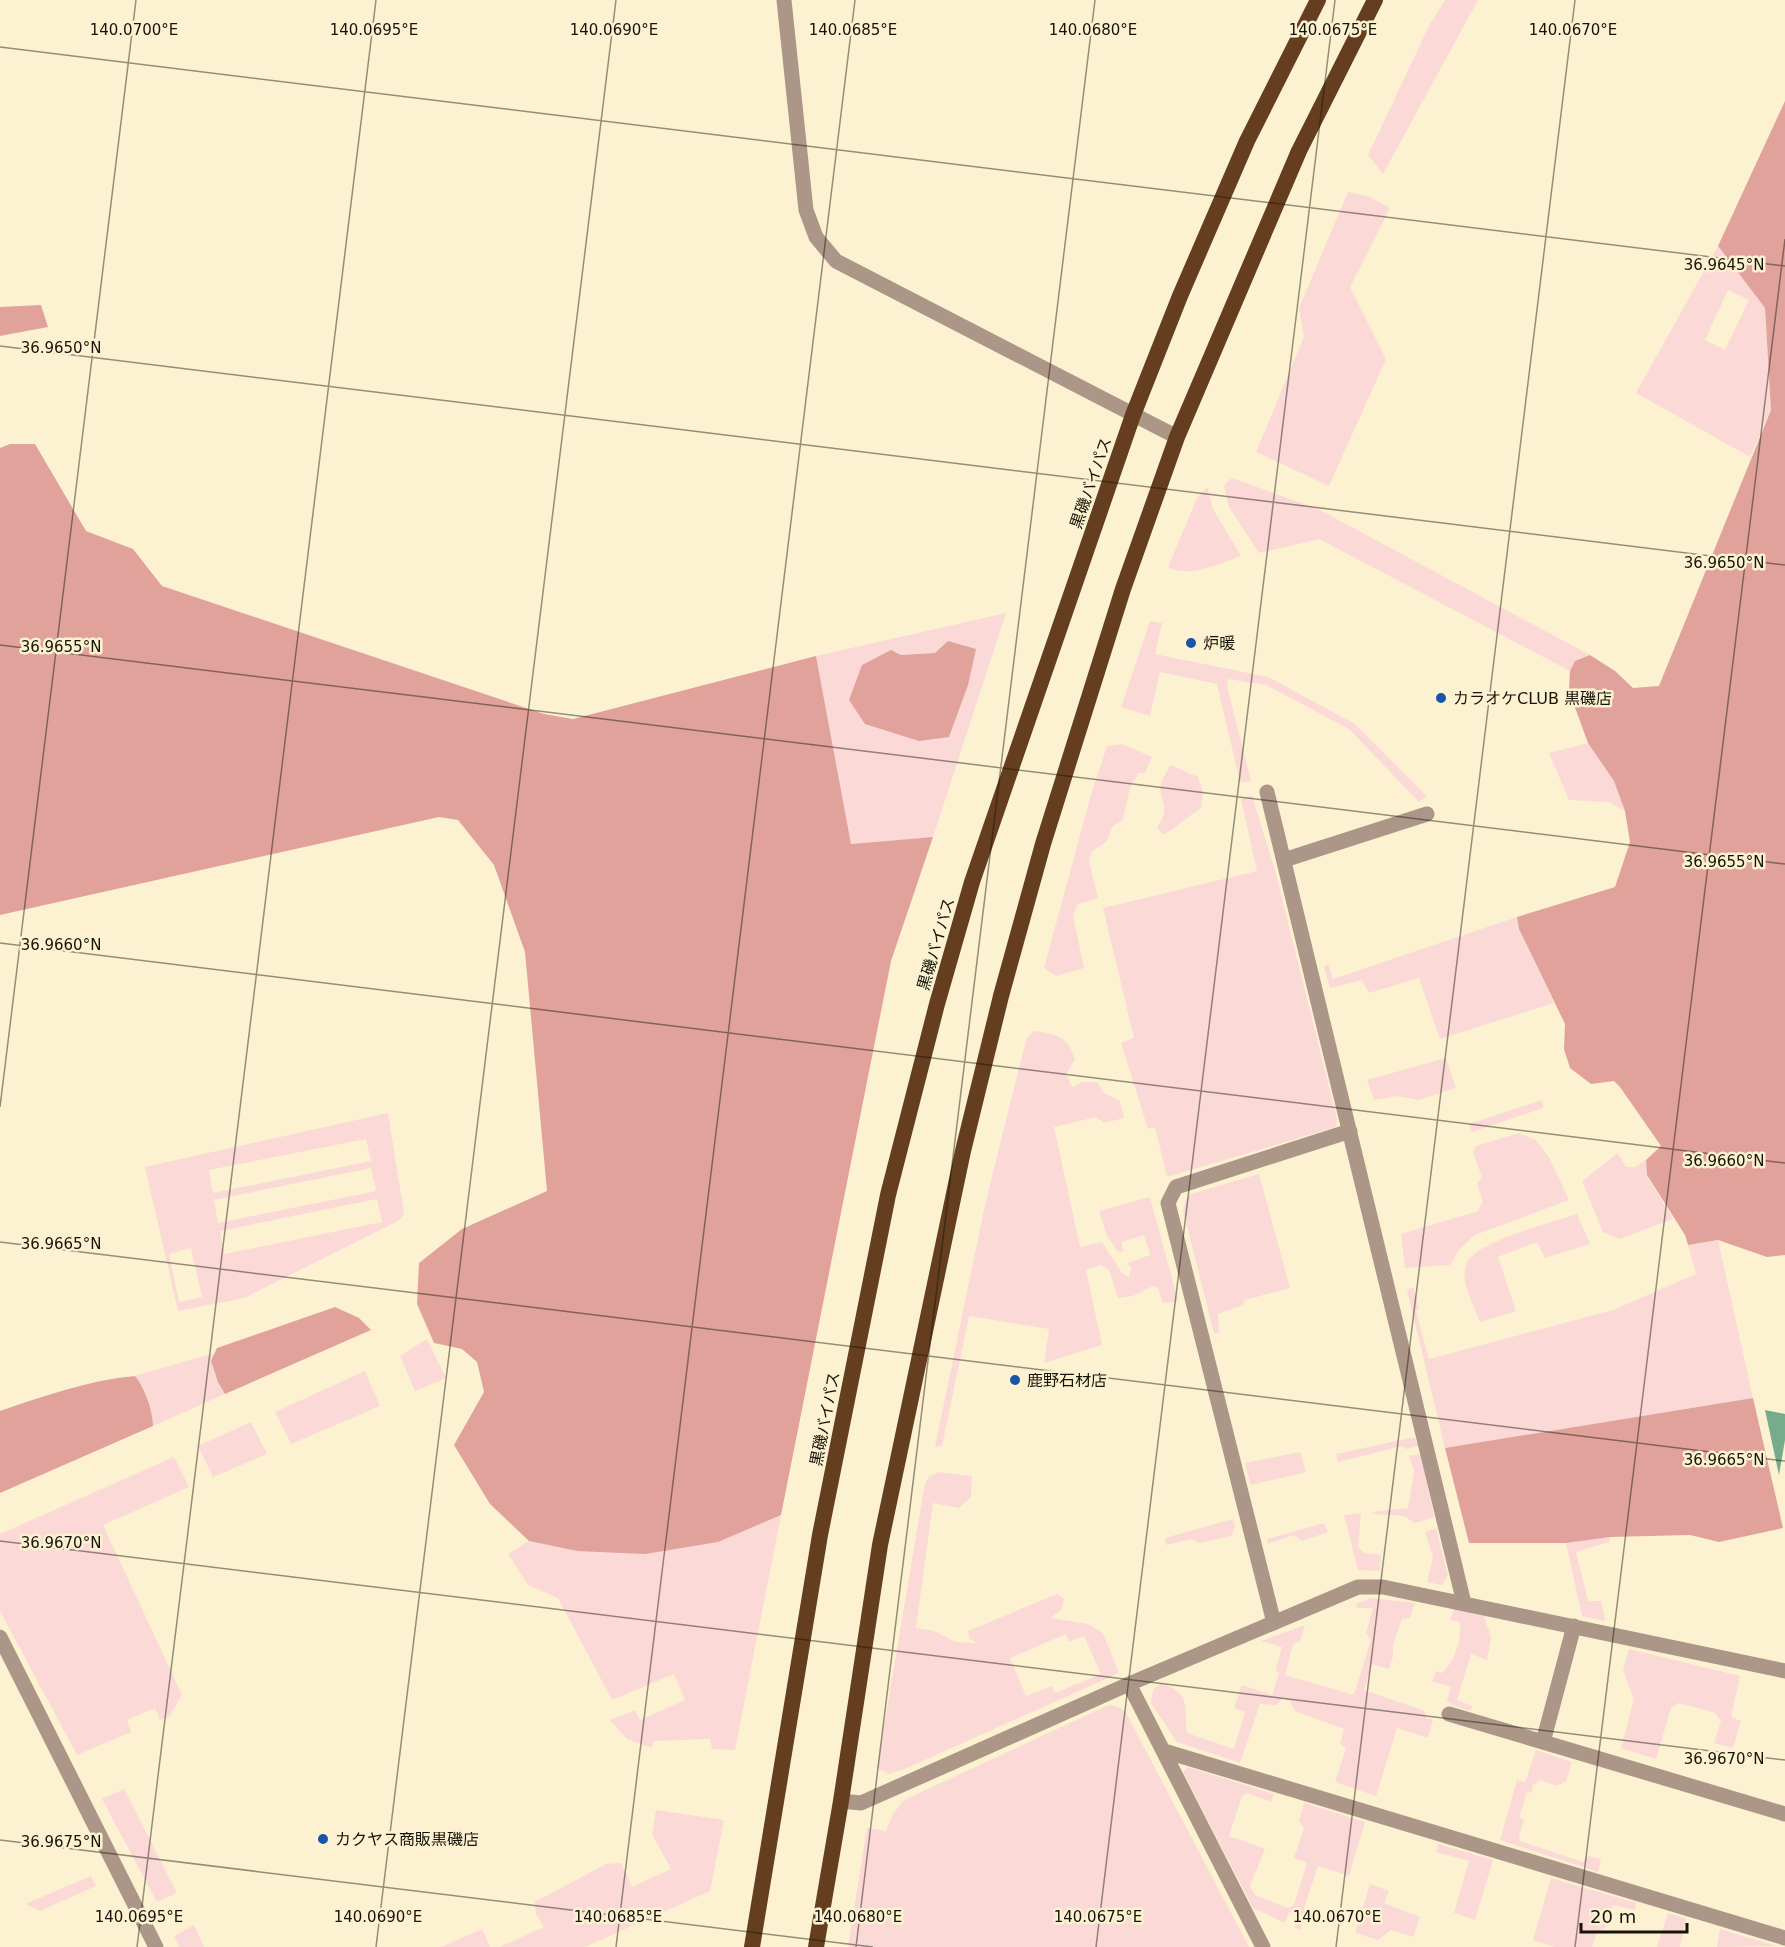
<svg xmlns="http://www.w3.org/2000/svg" width="1785" height="1947" viewBox="0 0 1785 1947" font-family="'DejaVu Sans','Noto Sans JP',sans-serif">
	<style>
		.green { fill: #fad9d6; fill-rule: evenodd }
		.forest { fill: #e1a29c }
		.water { fill: #75ac8b }
		.lines { fill: none; stroke-linecap: round; stroke-linejoin: round }
		.minor { stroke: #ac9687; stroke-width: 15 }
		.tertiary { stroke: #ac9687; stroke-width: 15 }
		.trunk { stroke: #643e1e; stroke-width: 16 }
		.ticks { fill: none; stroke: #161308; stroke-width: 1.5; stroke-opacity: 0.45 }
		.poi-dot { fill: #1855a6; stroke: #fcf2d2; stroke-width: 2 }
		.labels { text-anchor: middle; dominant-baseline: central; stroke-width: 5; stroke-linejoin: round; paint-order: stroke }
		.street-label { font-size: 16px; fill: #161308; stroke: #fcf2d2 }
		.poi-label { font-size: 16px; fill: #161308; stroke: #fcf2d2; text-anchor: start }
		.ticks-label { font-size: 15px; text-anchor: middle; fill: #161308; stroke: #fcf2d2; stroke-width: 5; stroke-linejoin: round; paint-order: stroke }
	</style>
	<rect width="100%" height="100%" fill="#fcf2d2"/>
	<!-- green -->
	<path class="green" d="M 1445,0 L 1478,0 L 1383,174 L 1368,155 L 1429,26 Z
		M 1348,192 L 1370,197 L 1390,208 L 1350,287 L 1386,359 L 1329,486 L 1256,452 L 1304,337 L 1299,308 Z
		M 1718,246 L 1765,308 L 1771,410 L 1750,457 L 1636,393 ZM 1728,290 L 1749,300 L 1725,350 L 1705,340 Z
		M 1232,478 L 1318,509 L 1590,655 L 1575,661 L 1570,671 L 1319,539 L 1259,553 L 1229,507 L 1224,485 Z
		M 1207,487 L 1213,509 L 1241,556 C 1220,563 1189,579 1168,567 L 1197,498 Z
		M 1006,613 L 933,837 L 851,844 L 816,656 ZM 935,653 L 849,700 L 901,655 Z
		M 1150,621 L 1162,623 L 1155,654 L 1268,677 L 1355,724 L 1427,796 L 1419,802 L 1349,729 L 1266,685 L 1228,679 L 1227,687 L 1251,781 L 1240,782 L 1217,684 L 1160,672 L 1150,716 L 1121,707 Z
		M 1588,743 L 1614,781 L 1625,811 L 1608,802 L 1569,800 L 1549,753 Z
		M 1122,744 L 1152,757 L 1145,773 L 1139,773 L 1130,787 L 1123,820 L 1113,826 L 1106,842 L 1092,851 L 1089,861 L 1098,898 L 1078,904 L 1073,915 L 1084,968 L 1056,976 L 1044,968 L 1091,795 L 1107,746 Z
		M 1170,765 L 1198,777 L 1203,792 L 1201,808 C 1187,817 1176,828 1163,835 L 1157,827 C 1172,808 1158,799 1161,783 C 1163,777 1168,771 1170,765 Z
		M 1252,796 L 1274,867 L 1337,1119 L 1336,1127 L 1167,1177 L 1155,1127 L 1148,1129 L 1121,1043 L 1134,1038 L 1103,908 L 1257,871 L 1241,799 Z
		M 1517,917 L 1519,929 L 1554,1003 L 1440,1039 L 1419,978 L 1369,993 L 1362,980 L 1330,988 L 1324,967 L 1328,964 L 1333,979 Z
		M 1034,1031 C 1056,1034 1068,1036 1075,1059 L 1066,1074 L 1072,1087 L 1083,1082 L 1097,1082 L 1104,1093 L 1120,1101 L 1124,1118 L 1104,1123 L 1096,1117 L 1054,1127 L 1080,1247 L 1102,1242 L 1122,1273 L 1129,1277 L 1131,1268 L 1128,1263 L 1150,1255 L 1144,1235 L 1121,1242 L 1124,1251 L 1118,1252 L 1107,1236 L 1099,1211 L 1150,1197 L 1178,1301 L 1163,1303 L 1158,1288 L 1153,1286 L 1133,1296 L 1118,1298 L 1109,1270 L 1101,1265 L 1086,1270 L 1102,1345 L 1044,1363 L 1049,1329 L 969,1316 L 942,1446 L 935,1447 L 985,1205 L 1022,1056 L 1027,1038 Z
		M 1446,1058 L 1456,1088 L 1419,1100 L 1397,1096 L 1374,1100 L 1367,1080 Z
		M 1542,1100 L 1543,1108 L 1472,1132 L 1469,1124 Z
		M 388,1113 L 404,1213 L 400,1220 L 244,1298 L 178,1311 L 145,1167 ZM 366,1139 L 371,1161 L 213,1193 L 209,1170 ZM 371,1168 L 376,1191 L 218,1223 L 214,1200 ZM 377,1199 L 382,1222 L 224,1254 L 220,1231 ZM 191,1248 L 202,1297 L 179,1302 L 169,1254 Z
		M 1519,1133 L 1536,1140 L 1550,1159 L 1569,1200 L 1475,1235 L 1459,1250 L 1450,1265 L 1405,1268 L 1401,1234 L 1478,1211 L 1483,1201 L 1477,1184 L 1482,1177 L 1473,1152 L 1476,1146 Z
		M 1618,1153 L 1626,1167 L 1635,1167 L 1646,1160 L 1647,1176 L 1673,1219 L 1619,1239 L 1603,1232 L 1582,1181 Z
		M 1259,1174 L 1290,1288 L 1245,1300 L 1243,1305 L 1218,1314 L 1219,1333 L 1214,1333 L 1183,1210 L 1188,1195 Z
		M 1577,1214 L 1590,1244 L 1545,1258 L 1537,1242 L 1498,1257 L 1516,1311 L 1480,1322 C 1474,1306 1460,1282 1466,1265 C 1472,1242 1554,1222 1577,1214 Z
		M 1718,1240 L 1753,1398 L 1445,1448 L 1407,1290 L 1413,1287 L 1419,1308 L 1416,1311 L 1429,1359 L 1613,1310 L 1696,1274 L 1688,1245 Z
		M 427,1339 L 446,1378 L 415,1391 L 400,1356 Z
		M 214,1353 C 209,1367 218,1381 225,1394 L 153,1426 C 153,1410 146,1388 135,1376 Z
		M 365,1371 L 380,1406 L 291,1444 L 275,1412 Z
		M 251,1422 L 267,1454 L 213,1477 L 198,1446 Z
		M 1415,1437 L 1418,1446 L 1406,1449 L 1402,1446 L 1338,1462 L 1336,1454 Z
		M 1300,1452 L 1306,1472 L 1251,1485 L 1245,1463 Z
		M 1421,1454 L 1434,1517 L 1415,1523 L 1404,1516 L 1374,1514 L 1372,1512 L 1408,1508 L 1414,1471 L 1409,1456 Z
		M 174,1457 L 189,1487 L 103,1525 L 182,1695 L 169,1717 L 160,1720 L 155,1708 L 127,1720 L 131,1732 L 77,1755 L 0,1611 L 0,1534 Z
		M 939,1472 L 972,1476 L 971,1497 L 959,1508 L 933,1503 L 916,1628 L 934,1631 L 956,1642 L 977,1643 L 969,1638 L 968,1631 L 1057,1594 L 1064,1599 L 1062,1609 L 1050,1618 L 1088,1624 L 1103,1633 L 1119,1673 L 907,1768 L 889,1774 L 877,1768 L 925,1483 L 930,1476 ZM 1066,1634 L 1069,1642 L 1084,1636 L 1101,1674 L 1055,1693 L 1052,1686 L 1026,1696 L 1010,1658 Z
		M 1361,1513 L 1358,1547 L 1364,1553 L 1381,1555 L 1380,1571 L 1358,1570 L 1344,1515 Z
		M 781,1515 L 735,1750 L 712,1749 L 710,1739 L 653,1741 L 652,1748 L 627,1739 L 610,1720 L 635,1710 L 640,1720 L 685,1700 L 674,1674 L 612,1700 L 558,1598 L 528,1585 L 508,1554 L 529,1541 L 577,1551 L 718,1542 Z
		M 1233,1519 L 1235,1527 L 1231,1536 L 1200,1543 L 1191,1539 L 1166,1545 L 1165,1538 Z
		M 1324,1523 L 1328,1532 L 1302,1541 L 1294,1535 L 1268,1544 L 1267,1539 Z
		M 1436,1528 L 1448,1575 L 1442,1585 L 1427,1582 L 1433,1557 L 1425,1532 Z
		M 1610,1537 L 1609,1542 L 1576,1552 L 1588,1601 L 1601,1601 L 1605,1621 L 1582,1616 L 1566,1543 Z
		M 1371,1598 L 1415,1603 L 1410,1618 L 1402,1619 L 1393,1645 L 1393,1656 L 1389,1669 L 1372,1664 L 1364,1690 L 1425,1711 L 1426,1718 L 1433,1720 L 1428,1738 L 1397,1728 L 1376,1796 L 1335,1782 L 1346,1748 L 1340,1744 L 1344,1729 L 1295,1711 L 1290,1701 L 1283,1699 L 1276,1705 L 1260,1704 L 1240,1763 L 1177,1742 L 1151,1703 L 1153,1690 L 1161,1683 C 1191,1694 1184,1704 1187,1733 L 1234,1749 L 1245,1712 L 1234,1708 L 1242,1685 L 1272,1695 L 1279,1674 L 1276,1670 L 1282,1647 L 1261,1641 L 1305,1625 L 1300,1641 L 1293,1644 L 1285,1675 L 1354,1695 L 1371,1640 L 1366,1633 L 1373,1608 L 1357,1608 L 1356,1604 Z
		M 1454,1608 L 1484,1616 L 1491,1637 L 1487,1660 L 1471,1654 L 1457,1700 L 1472,1706 L 1471,1711 L 1455,1706 L 1447,1701 L 1451,1687 L 1432,1681 L 1436,1671 L 1442,1673 C 1453,1665 1464,1636 1459,1622 L 1450,1620 Z
		M 1629,1649 L 1740,1676 L 1731,1717 L 1741,1721 L 1733,1748 L 1714,1743 L 1721,1721 L 1715,1713 L 1679,1703 L 1671,1708 L 1656,1759 L 1621,1748 L 1634,1699 L 1623,1670 Z
		M 1109,1705 L 1116,1706 L 1125,1711 L 1249,1947 L 848,1947 L 867,1828 L 886,1831 L 893,1814 L 904,1800 Z
		M 1536,1750 L 1572,1762 L 1566,1781 L 1557,1786 L 1540,1780 L 1532,1786 L 1532,1792 L 1527,1793 L 1519,1817 L 1524,1820 L 1519,1837 L 1520,1841 L 1583,1862 L 1587,1856 L 1601,1859 L 1598,1872 L 1500,1840 L 1517,1780 L 1525,1782 Z
		M 1187,1767 L 1274,1794 L 1271,1802 L 1247,1793 L 1242,1796 L 1229,1836 L 1265,1849 L 1250,1886 L 1255,1895 L 1288,1908 L 1294,1905 L 1307,1863 L 1294,1858 L 1304,1828 L 1299,1821 L 1304,1803 L 1365,1822 L 1349,1876 L 1318,1866 L 1304,1908 L 1305,1913 L 1300,1930 L 1294,1927 L 1298,1914 L 1289,1912 L 1285,1923 L 1253,1908 L 1183,1772 Z
		M 124,1789 L 177,1893 L 157,1902 L 102,1799 Z
		M 656,1810 L 724,1820 L 710,1891 L 585,1947 L 500,1947 L 544,1927 L 536,1914 L 535,1902 L 606,1864 L 621,1863 L 632,1887 L 671,1869 L 652,1834 Z
		M 1438,1844 L 1493,1860 L 1475,1920 L 1454,1913 L 1469,1861 L 1436,1852 Z
		M 91,1876 L 96,1886 L 40,1911 L 25,1904 Z
		M 1551,1878 L 1636,1903 L 1635,1910 L 1613,1905 L 1605,1928 L 1597,1931 L 1592,1947 L 1554,1947 L 1533,1940 Z
		M 1370,1884 L 1389,1891 L 1384,1903 L 1420,1917 L 1413,1937 L 1391,1930 L 1378,1940 L 1355,1933 Z
		M 1668,1913 L 1686,1919 L 1680,1947 L 1657,1947 Z
		M 194,1925 L 204,1947 L 179,1947 L 174,1936 Z
		M 482,1929 L 490,1947 L 441,1947 Z
		M 1720,1929 L 1726,1931 L 1777,1946 L 1717,1947 Z"/>
	<!-- forest -->
	<path class="forest" d="M 1785,101 L 1785,1255 L 1767,1257 L 1718,1240 L 1688,1245 L 1685,1235 L 1647,1175 L 1646,1160 L 1661,1146 L 1620,1087 L 1614,1081 L 1591,1084 L 1570,1068 L 1564,1049 L 1565,1024 L 1519,929 L 1517,917 L 1615,887 L 1630,842 L 1625,811 L 1614,781 L 1588,743 L 1569,691 L 1570,671 L 1575,661 L 1590,655 L 1615,671 L 1633,688 L 1659,686 L 1771,410 L 1765,308 L 1718,246 Z
		M 41,305 L 48,327 L 0,336 L 0,307 Z
		M 10,444 L 35,444 L 86,531 L 133,549 L 162,586 L 544,714 L 573,719 L 816,656 L 851,844 L 933,837 L 891,961 L 781,1515 L 718,1542 L 645,1554 L 577,1551 L 529,1541 L 490,1504 L 454,1445 L 484,1392 L 477,1362 L 462,1349 L 434,1343 L 417,1304 L 419,1263 L 462,1229 L 547,1191 L 525,952 L 494,865 L 458,820 L 439,817 L 0,915 L 0,448 Z
		M 948,641 L 976,649 L 968,685 L 949,737 L 919,741 L 865,724 L 849,700 L 862,665 L 891,650 L 901,655 L 935,653 Z
		M 335,1307 L 359,1318 L 371,1330 L 225,1394 L 218,1382 L 211,1361 L 217,1348 Z
		M 135,1376 C 145,1388 153,1411 153,1426 L 0,1493 L 0,1411 C 44,1396 89,1380 135,1376 Z
		M 1753,1398 L 1783,1528 L 1719,1542 L 1690,1535 L 1610,1537 L 1566,1543 L 1469,1543 L 1445,1448 Z"/>
	<!-- water -->
	<path class="water" d="M 1765,1410 L 1785,1414 L 1785,1440 L 1779,1475 Z"/>
	<g class="lines">
		<!-- minor -->
		<path class="minor" d="M 784,0 L 806,210 L 816,237 L 836,261 L 1177,437
			M 1267,792 L 1464,1603
			M 1284,860 L 1427,814
			M 1274,1623 L 1168,1203 L 1176,1187 L 1350,1131
			M 1129,1684 L 1263,1947
			M 1449,1714 L 1785,1814
			M 1543,1742 L 1574,1626
			M 1164,1751 L 1785,1938
			M 841,1801 L 861,1803 L 1129,1684 L 1358,1587 L 1383,1587 L 1785,1671"/>
		<!-- tertiary -->
		<path class="tertiary" d="M 0,1637 L 156,1947"/>
		<!-- trunk -->
		<path class="trunk" d="M 752,1947 L 820,1535 L 888,1195 L 937,1004 L 972,882 L 1133,415 L 1180,296 L 1247,141 L 1318,0
			M 816,1947 L 841,1801 L 880,1545 L 963,1151 L 1001,996 L 1043,844 L 1123,589 L 1177,437 L 1299,151 L 1375,0"/>
	</g>
	<!-- ticks -->
	<path class="ticks" d="M 0,47 L 1785,266M 0,346 L 1785,565M 0,645 L 1785,864M 0,943 L 1785,1163M 0,1107 L 136,0M 0,1242 L 1785,1461M 0,1541 L 1785,1760M 0,1840 L 873,1947M 137,1947 L 376,0M 376,1947 L 616,0M 616,1947 L 855,0M 856,1947 L 1095,0M 1096,1947 L 1335,0M 1336,1947 L 1575,0M 1575,1947 L 1785,239"/>
	<!-- markers -->
	<g class="poi-dot">
		<circle cx="1191" cy="643" r="6"/>
		<circle cx="1441" cy="698" r="6"/>
		<circle cx="1015" cy="1380" r="6"/>
		<circle cx="323" cy="1839" r="6"/>
	</g>
	<g class="labels">
		<!-- street labels -->
		<g class="street-label">
			<text transform="translate(1091 483) rotate(-71)">黒磯バイパス</text>
			<text transform="translate(936 944) rotate(-74)">黒磯バイパス</text>
			<text transform="translate(825 1419) rotate(-79)">黒磯バイパス</text>
		</g>
		<!-- poi labels -->
		<g class="poi-label">
			<text x="1203" y="643">炉暖</text>
			<text x="1453" y="698">カラオケCLUB 黒磯店</text>
			<text x="1027" y="1380">鹿野石材店</text>
			<text x="335" y="1839">カクヤス商販黒磯店</text>
		</g>
	</g>
	<g class="ticks-label">
		<text x="134" y="35">140.0700°E</text>
		<text x="374" y="35">140.0695°E</text>
		<text x="614" y="35">140.0690°E</text>
		<text x="853" y="35">140.0685°E</text>
		<text x="1093" y="35">140.0680°E</text>
		<text x="1333" y="35">140.0675°E</text>
		<text x="1573" y="35">140.0670°E</text>
		<text x="1724" y="270">36.9645°N</text>
		<text x="61" y="353">36.9650°N</text>
		<text x="1724" y="568">36.9650°N</text>
		<text x="61" y="652">36.9655°N</text>
		<text x="1724" y="867">36.9655°N</text>
		<text x="61" y="950">36.9660°N</text>
		<text x="1724" y="1166">36.9660°N</text>
		<text x="61" y="1249">36.9665°N</text>
		<text x="1724" y="1465">36.9665°N</text>
		<text x="61" y="1548">36.9670°N</text>
		<text x="1724" y="1764">36.9670°N</text>
		<text x="61" y="1847">36.9675°N</text>
		<text x="139" y="1922">140.0695°E</text>
		<text x="378" y="1922">140.0690°E</text>
		<text x="618" y="1922">140.0685°E</text>
		<text x="858" y="1922">140.0680°E</text>
		<text x="1098" y="1922">140.0675°E</text>
		<text x="1337" y="1922">140.0670°E</text>
	</g>
	<!-- scale -->
	<path d="M1581 1923v9h106v-9" fill="none" stroke="#161308" stroke-width="3"/>
	<text x="1590" y="1923" font-size="18" fill="#161308" stroke="#fcf2d2" stroke-width="4.5" paint-order="stroke">20 m</text>
</svg>
